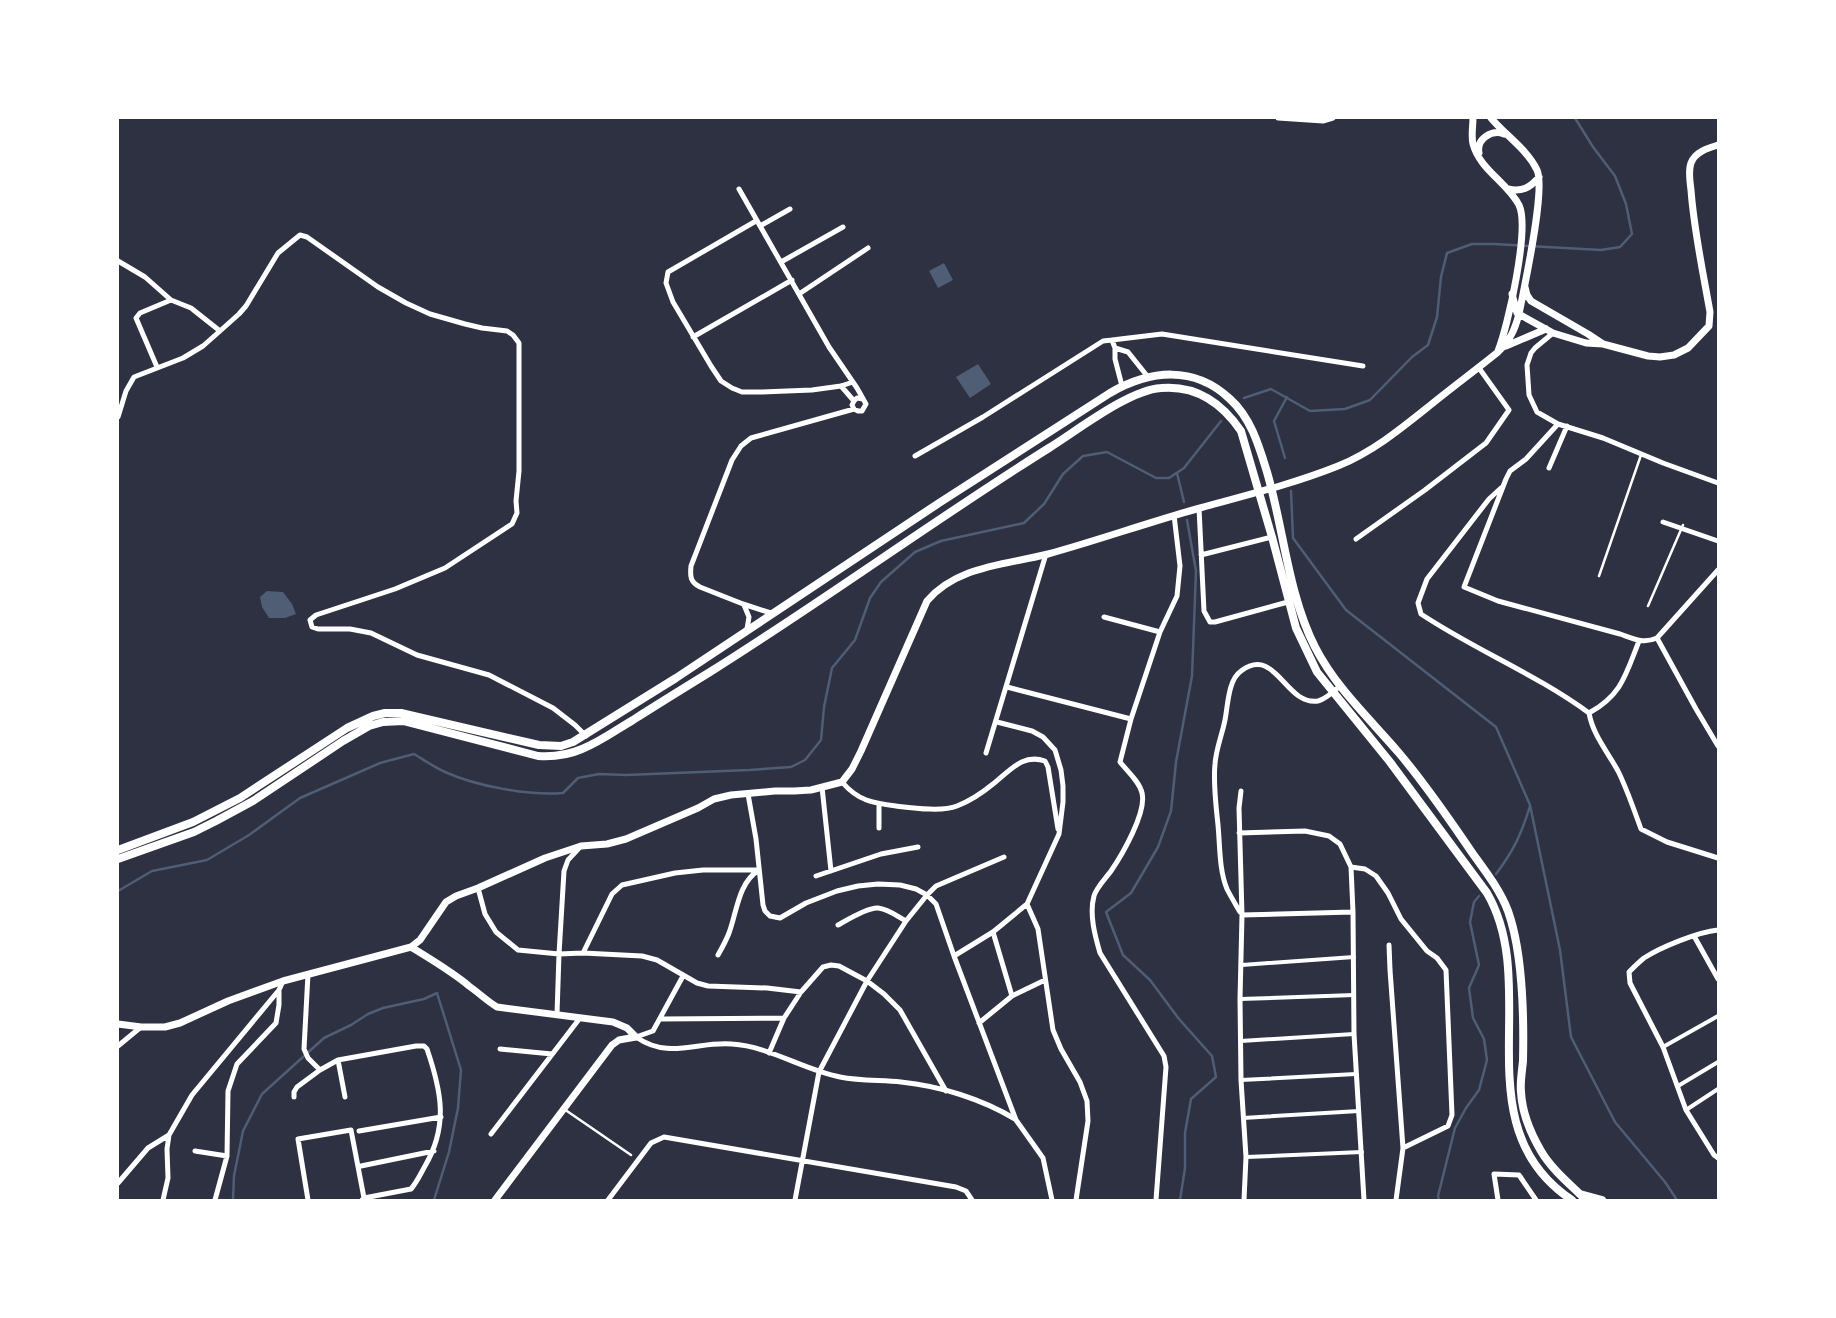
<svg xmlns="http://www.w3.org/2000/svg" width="1836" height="1318" viewBox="0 0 1836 1318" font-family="Commissioner,sans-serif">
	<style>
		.water { fill: #4f5d75 }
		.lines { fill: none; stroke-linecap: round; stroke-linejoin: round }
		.stream { stroke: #4f5d75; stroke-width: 2.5 }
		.service { stroke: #fff; stroke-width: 2.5 }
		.pedestrian { stroke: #fff; stroke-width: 4 }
		.minor { stroke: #fff; stroke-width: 5 }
		.tertiary { stroke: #fff; stroke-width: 7 }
		.secondary { stroke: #fff; stroke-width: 8 }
	</style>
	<rect width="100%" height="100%" fill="#2d3142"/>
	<!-- water -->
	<path class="water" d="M 944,263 L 953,280 L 938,288 L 929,271 Z
		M 978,364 L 991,384 L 970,398 L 956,377 Z
		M 267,591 L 283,592 L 292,604 L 296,614 L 285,618 L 269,618 L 262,607 L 260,597 Z"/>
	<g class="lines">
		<!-- stream -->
		<path class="stream" d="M 1244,398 L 1271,389 L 1310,411 L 1345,409 L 1370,400 L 1412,357 L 1428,345 L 1437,317 L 1441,277 L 1447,253 L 1472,244 L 1494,244 L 1601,250 L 1620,247 L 1632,234 L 1626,204 L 1615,176 L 1593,147 L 1575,118
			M 1285,458 L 1274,421 L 1287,397
			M 1177,473 L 1184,502
			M 1291,491 L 1293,538 L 1346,610 L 1496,727 L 1530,805 L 1560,950 L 1571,1037 L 1615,1122 L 1665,1182 L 1677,1200
			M 1496,874 C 1514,850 1521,835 1530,806
			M 118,891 L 152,871 L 207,860 L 249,835 L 300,798 L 380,763 L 414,754 C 424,760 434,767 445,772 C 476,786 529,796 563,793 L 578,778 L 599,774 L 626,775 L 749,770 L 791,767 L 805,760 L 821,740 L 824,707 L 832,668 L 855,640 L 870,598 L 881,582 L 915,552 L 941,541 L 1024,523 L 1044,504 L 1063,474 L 1083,456 L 1107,452 L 1156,478 L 1169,478 L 1184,468 L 1221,421
			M 233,1200 L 234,1176 L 243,1131 L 262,1094 L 324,1038 L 351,1025 L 368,1014 L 383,1008 L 424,999 L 437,993 L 461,1070 L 458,1108 L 449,1152 L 434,1200
			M 1180,1200 L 1185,1168 L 1185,1133 L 1191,1099 L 1216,1077 L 1212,1056 L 1179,1019 L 1150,980 L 1123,955 L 1106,912 L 1131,893 L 1158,847 L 1171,811 L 1176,762 L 1192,676 L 1196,571 L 1187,520
			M 1439,1200 L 1438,1196 L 1455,1128 L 1466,1108 L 1479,1090 L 1487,1060 L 1484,1039 L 1473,1018 L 1469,988 L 1479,965 L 1470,922 L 1474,902 L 1479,896"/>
		<!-- service -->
		<path class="service" d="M 1599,576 L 1641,455
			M 1648,606 L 1683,525
			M 564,1109 L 631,1155"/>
		<!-- pedestrian -->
		<path class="pedestrian" d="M 1242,965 L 1354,957
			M 1240,999 L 1354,995
			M 1241,1041 L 1354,1034
			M 1663,1047 L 1718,1016
			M 1241,1080 L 1356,1074
			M 1678,1086 L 1718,1062
			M 1686,1110 L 1718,1089
			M 1243,1118 L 1359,1111
			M 1246,1157 L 1362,1152"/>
		<!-- minor -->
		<path class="minor" d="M 1278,118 L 1323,121 L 1333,118
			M 739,189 L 829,347 L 857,388 L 866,404 L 862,411 L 858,411 L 854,409 L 751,438 L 741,446 L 732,460 L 691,566 C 690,576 690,582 700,587 L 743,604 L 774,614
			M 756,221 L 668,272 L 666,283 L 673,302 L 711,366 L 721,381 L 732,388 L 742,392 L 761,392 L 812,390 L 841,386 L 853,382
			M 760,226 L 790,209
			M 118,261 L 145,277 L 171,300 L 191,308 L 220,331
			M 781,262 L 843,227
			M 799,294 L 868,248
			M 1553,333 L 1535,348 L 1531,353 L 1527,365 L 1529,395 L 1537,412 L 1558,424 L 1603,438 L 1663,463 L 1718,483
			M 693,337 L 792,280
			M 1115,348 L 1128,352 L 1148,377
			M 157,367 L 136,318 L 140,313 L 171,300
			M 841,386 L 854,401
			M 1122,386 L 1115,359 L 1115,348 L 1112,340 L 1162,334 L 1363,366
			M 854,409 L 852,405 L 854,401 L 857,398 L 863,399
			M 118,417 L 126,391 L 134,377 L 183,358 L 203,346 L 220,331 L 239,314 L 246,306 L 278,253 L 300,235 L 307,237 L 378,287 L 406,303 L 430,314 L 465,324 L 482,328 L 507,331 L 513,335 L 519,343 L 519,471 L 516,501 L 517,513 L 512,524 L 445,568 L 395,589 L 316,615 L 310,620 L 312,627 L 318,629 L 350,629 L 371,633 L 417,655 L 489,675 L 553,708 L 575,725 L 586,736
			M 1558,424 L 1526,459 L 1510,471 L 1506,479 L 1464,587 L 1498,601 L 1620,634 C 1634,639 1643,644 1657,638 L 1718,570
			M 915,456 L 983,417 L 1103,341 L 1112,340
			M 1549,468 L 1567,426
			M 1501,488 L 1489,499 L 1427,579 L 1418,603 L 1421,614 C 1475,650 1536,674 1589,713
			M 1199,508 L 1204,611 L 1210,622 L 1215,622 L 1288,602
			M 1663,522 L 1718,541
			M 1356,539 L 1425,490 L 1486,443 L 1509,410 L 1479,368
			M 1201,555 L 1272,537
			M 744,605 L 749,617 L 747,629
			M 1104,617 L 1160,632
			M 1657,638 L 1696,709 L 1718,746
			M 1007,687 L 1131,719
			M 1589,713 C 1593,735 1607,751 1618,771 C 1627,789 1634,810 1641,829 L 1667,842 L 1718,858
			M 1589,713 C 1622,695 1626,674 1639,641
			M 986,753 L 1046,554
			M 842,782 C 858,801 873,803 896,806 C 913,808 942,812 957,806 C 970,801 982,793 993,784 C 1009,772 1022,753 1045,761 L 1048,767 L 1058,829
			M 822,787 L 831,871
			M 1241,791 L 1239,808 L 1242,915 L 1240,999 L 1241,1080 L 1246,1157 L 1244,1200
			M 748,794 L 756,839 L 763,905 L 765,911 L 770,916 L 780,918 L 806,903 L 837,891 L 858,886 L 878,884 L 900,885 L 916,889 L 927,895 L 936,904 L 954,956 L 1016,1120 L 1043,1158 L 1052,1200
			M 879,804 L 879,828
			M 1239,833 L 1305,831 L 1329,836 L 1340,844 L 1351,867 L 1353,912 L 1354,1034 L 1364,1200
			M 1351,867 L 1365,869 L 1376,876 L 1388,893 L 1401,919 L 1427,951 L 1437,958 L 1446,970 L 1452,1115 L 1448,1126 L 1403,1148
			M 816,876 L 881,854 L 918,847
			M 478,888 L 485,914 L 496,932 L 518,950 L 559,954 L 583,953 L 642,956 L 657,960 L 697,983 L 708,986 L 767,988 L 801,992
			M 1027,904 L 1038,929 L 1053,1030 L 1061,1049 L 1080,1082 L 1087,1101 L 1088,1121 L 1076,1200
			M 1240,912 C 1236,905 1231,897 1227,889 C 1219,870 1220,845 1218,825 C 1216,805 1213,784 1215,764 C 1216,749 1222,735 1225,720 C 1228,705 1228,680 1241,671 C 1276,645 1285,706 1318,701 C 1326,699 1334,691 1340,686
			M 1242,915 L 1353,912
			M 838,925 C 847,920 868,907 878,908 C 888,909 897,916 906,921
			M 1718,930 C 1698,932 1661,947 1644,958 C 1639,962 1634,967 1629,972 L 1630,983 L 1663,1047 L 1686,1110 L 1714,1155 L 1718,1158
			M 993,932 L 1012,996
			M 1694,936 L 1718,979
			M 1389,945 L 1390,970 L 1403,1148 L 1396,1200
			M 583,953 L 612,894 L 622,885 L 675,873 L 703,870 L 759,870
			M 718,955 C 722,948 726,941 729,933 C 737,912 738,883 759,870
			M 954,956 L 993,932 L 1027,904 L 1059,834 L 1063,802 L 1063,786 L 1061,770 L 1055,750 L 1043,737 L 1032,731 L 997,722
			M 308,974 L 304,1049 L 308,1058 L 320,1070
			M 557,1014 L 559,954 L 564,871 L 568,860 L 581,846
			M 661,1019 L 784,1018
			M 979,1023 L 1012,996 L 1045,980
			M 636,1037 C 669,1060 697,1041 732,1044 C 768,1046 804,1070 840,1077 C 860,1081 881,1080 901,1082 C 940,1086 982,1099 1015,1119
			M 636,1037 L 653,1031 L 683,976
			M 118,1046 L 141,1027
			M 500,1049 L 552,1054
			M 769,1053 L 784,1018 L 801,992 L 823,967 L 831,965 L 839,966 L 867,981 L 884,994 L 900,1010 L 946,1091
			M 338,1060 L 345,1097
			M 294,1097 L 294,1092 L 297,1087 L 320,1070 L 338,1060 L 416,1046 L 424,1046 L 427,1049 C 441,1090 449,1125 425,1166 C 421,1173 417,1182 411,1189 L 364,1198 L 362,1200
			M 359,1131 L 441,1117
			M 491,1134 L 580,1018
			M 195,1151 L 227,1156
			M 361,1166 L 434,1151
			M 118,1183 L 148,1148 L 169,1135 L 192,1095 L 279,990 L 283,981
			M 163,1200 L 168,1178 L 167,1149 L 169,1135
			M 215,1200 L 227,1156 L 228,1091 L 237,1064 L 276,1023 L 279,1005 L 279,990
			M 308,1200 L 298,1139 L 351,1130 L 364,1198
			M 608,1200 L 651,1143 L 664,1137 L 956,1187 L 966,1191 L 972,1200
			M 795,1200 L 819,1072 L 867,981 L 906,921 L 927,895 L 936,886 L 1004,857
			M 1156,1200 L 1166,1067 L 1164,1056 L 1100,953 C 1095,936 1089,914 1094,896 C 1096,888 1106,878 1111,871 C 1122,855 1147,812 1142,793 C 1140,782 1127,771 1120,762 L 1131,719 L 1160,632 L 1177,596 L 1180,566 L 1174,515
			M 1498,1200 L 1494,1174 L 1519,1175 L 1536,1200"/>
		<!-- tertiary -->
		<path class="tertiary" d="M 1473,118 C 1473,126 1471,136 1473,144 C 1480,170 1507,182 1519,205 C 1530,228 1508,326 1498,351
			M 1479,153 C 1476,139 1492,129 1504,134
			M 1508,189 C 1522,192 1530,188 1539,177
			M 1525,287 L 1527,295 L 1531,301 L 1588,334 L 1603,344
			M 1512,294 L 1517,313 L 1553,333 L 1586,343 L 1603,344 L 1648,356 L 1660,357 L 1674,355 L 1688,348 L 1709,326 L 1710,312 C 1703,272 1694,231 1691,190 C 1690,182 1688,171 1691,163 C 1695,152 1708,148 1718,145
			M 1506,346 L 1546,329
			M 411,947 C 430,959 451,971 469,986 C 479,993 487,1001 497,1007 L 613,1022 L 627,1028 L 636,1037
			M 118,1024 L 141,1027 L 165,1027 L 180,1023 L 228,1001 L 283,981 L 411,947 L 420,940 L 446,902 L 456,896 L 478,888 L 545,858 L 581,846 L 607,844 L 626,839 L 698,808 L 714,799 L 731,795 L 775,791 L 794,791 L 811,790 L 842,782 L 852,769 L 861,751 L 927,601 C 957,566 1005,565 1048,554 C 1099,540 1149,522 1200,508 C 1247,495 1293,484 1338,466 C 1373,452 1403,427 1433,403 C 1454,386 1477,369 1498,352 C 1510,341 1515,329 1519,314 C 1524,288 1546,189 1537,170 C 1527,149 1505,135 1491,118
			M 495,1200 L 612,1045 L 619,1040 L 636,1037"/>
		<!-- secondary -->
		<path class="secondary" d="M 118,850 L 193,822 L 240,798 L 347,728 L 373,716 L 385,713 L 401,713 L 539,745 L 561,746 L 573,742 L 676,678 L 939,503 L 1110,393 C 1150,370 1194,365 1230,399 C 1251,418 1259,446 1267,472 C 1284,530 1288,594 1315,647 C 1336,688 1370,719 1399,753 C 1426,785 1450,820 1473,854 C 1486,872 1500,890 1508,911 C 1523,953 1524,1016 1523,1061 C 1522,1071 1520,1082 1521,1092 C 1522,1112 1531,1134 1541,1151 C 1552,1170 1571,1185 1586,1200
			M 118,859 L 194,832 L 216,821 L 253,801 L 343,741 L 369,726 L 383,722 L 403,721 L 538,756 C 553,757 568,755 582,749 C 600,742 616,730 633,720 C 658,704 684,688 710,672 C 825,600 934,520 1049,448 C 1078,430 1129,390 1161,388 C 1196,385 1222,403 1241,431 L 1272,537 L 1296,628 L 1317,672 L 1390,762 L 1487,893 C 1543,989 1461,1126 1572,1200
			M 1580,1194 L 1602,1200"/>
	</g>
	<!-- border -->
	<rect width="1836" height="1318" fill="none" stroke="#ffffff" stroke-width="238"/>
</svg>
